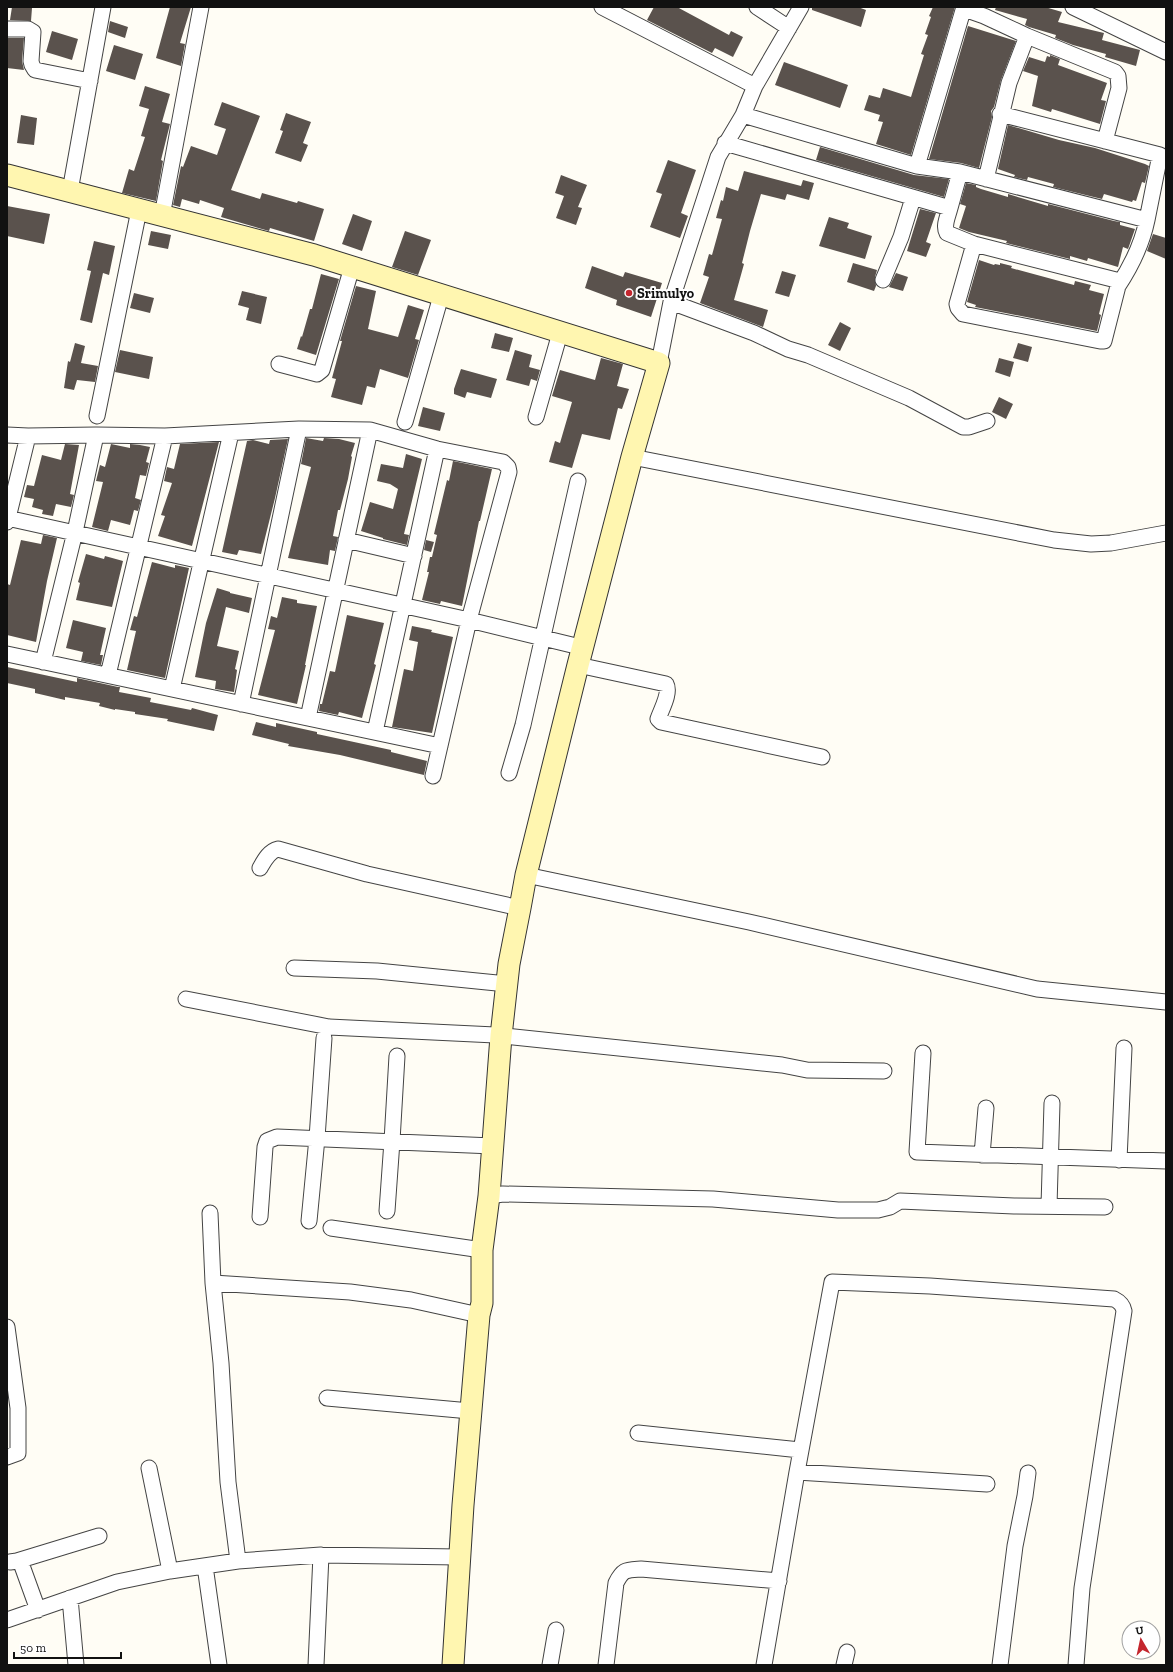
<svg xmlns="http://www.w3.org/2000/svg" width="1173" height="1672" viewBox="0 0 1173 1672" font-family="'Zilla Slab',serif">
	<style>
		.building { fill: #5a524d }
		.lines { fill: none; stroke-linecap: round; stroke-linejoin: round }
		.street-casing { stroke: #444; stroke-width: 17 }
		.secondary-casing { stroke: #333; stroke-width: 23 }
		.street { stroke: #fff; stroke-width: 15 }
		.secondary { stroke: #fff6b0; stroke-width: 21 }
		.poi-dot { fill: #c4262e; stroke: #fff; stroke-width: 1.5 }
		.labels { text-anchor: middle; dominant-baseline: central; stroke-width: 4; stroke-linejoin: round; paint-order: stroke }
		.poi-label { font-size: 14px; font-weight: bold; fill: #111; stroke: #fff; text-anchor: start }
	</style>
	<rect width="100%" height="100%" fill="#fffdf5"/>
	<!-- building -->
	<path class="building" d="M 12,7 L 32,8 L 31,21 L 10,20 Z
		M 170,7 L 191,7 L 180,43 L 185,44 L 181,66 L 156,58 Z
		M 654,7 L 677,7 L 729,35 L 731,31 L 743,37 L 733,57 L 715,48 L 712,53 L 647,20 Z
		M 812,7 L 858,7 L 866,10 L 861,27 L 812,10 Z
		M 933,7 L 955,7 L 911,155 L 876,144 L 883,122 L 878,121 L 880,115 L 864,110 L 869,95 L 880,98 L 883,88 L 911,97 L 924,55 L 921,54 L 928,35 L 925,34 L 931,17 L 929,16 Z
		M 996,7 L 1045,7 L 1062,12 L 1058,22 L 1104,33 L 1102,40 L 1140,50 L 1136,66 L 1105,57 L 1106,54 L 1073,45 L 1055,38 L 1056,35 L 1029,27 L 1025,25 L 1027,19 L 995,10 Z
		M 110,21 L 128,27 L 125,38 L 108,32 Z
		M 968,26 L 1016,41 L 1001,80 L 994,107 L 991,111 L 992,117 L 979,168 L 961,163 L 929,159 Z
		M 52,31 L 78,39 L 72,60 L 46,52 Z
		M 7,38 L 24,38 L 22,61 L 24,70 L 7,68 Z
		M 114,45 L 143,54 L 135,80 L 106,71 Z
		M 1050,55 L 1060,59 L 1058,65 L 1107,83 L 1101,100 L 1106,101 L 1100,124 L 1052,109 L 1051,112 L 1032,106 L 1038,76 L 1023,71 L 1029,57 L 1045,62 L 1047,56 L 1050,57 Z
		M 784,62 L 848,85 L 840,108 L 775,85 Z
		M 145,86 L 170,94 L 162,122 L 170,124 L 161,160 L 163,161 L 156,201 L 122,193 L 129,169 L 134,171 L 145,137 L 141,136 L 149,109 L 139,106 Z
		M 222,102 L 260,116 L 231,190 L 260,199 L 262,193 L 297,203 L 298,201 L 324,209 L 314,241 L 270,228 L 269,231 L 221,217 L 224,208 L 200,200 L 199,204 L 182,199 L 180,207 L 173,205 L 181,166 L 183,167 L 191,146 L 217,155 L 226,129 L 214,125 Z
		M 286,113 L 311,122 L 303,143 L 308,145 L 301,162 L 275,153 L 283,131 L 280,130 Z
		M 21,115 L 37,118 L 34,145 L 17,143 Z
		M 1008,125 L 1059,140 L 1095,148 L 1145,164 L 1149,166 L 1145,183 L 1142,182 L 1136,201 L 1133,200 L 1132,202 L 1104,194 L 1102,199 L 1053,187 L 1054,184 L 1028,177 L 1027,180 L 1014,177 L 1015,175 L 998,169 Z
		M 820,147 L 914,175 L 949,179 L 944,197 L 816,160 Z
		M 668,160 L 696,170 L 681,213 L 688,216 L 680,238 L 650,227 L 662,194 L 656,192 Z
		M 744,171 L 801,186 L 803,180 L 814,183 L 809,200 L 787,194 L 785,200 L 761,194 L 750,231 L 742,263 L 744,264 L 734,300 L 768,310 L 763,327 L 700,303 L 709,277 L 703,275 L 709,254 L 712,255 L 722,219 L 716,218 L 721,200 L 723,201 L 726,187 L 738,191 Z
		M 561,175 L 587,185 L 578,207 L 582,208 L 576,225 L 556,218 L 564,196 L 555,193 Z
		M 966,183 L 976,185 L 976,187 L 981,189 L 1008,197 L 1008,194 L 1048,206 L 1048,204 L 1114,221 L 1120,222 L 1120,225 L 1135,229 L 1128,249 L 1123,247 L 1118,267 L 1088,258 L 1087,261 L 1070,256 L 1070,259 L 1006,243 L 1007,241 L 969,232 L 959,228 L 966,206 L 960,204 Z
		M 7,206 L 50,214 L 44,244 L 7,236 Z
		M 920,209 L 936,213 L 926,242 L 931,244 L 926,257 L 907,251 Z
		M 353,214 L 372,221 L 362,251 L 342,244 Z
		M 829,217 L 849,223 L 847,228 L 872,236 L 865,259 L 819,246 Z
		M 151,231 L 171,235 L 168,249 L 148,245 Z
		M 405,231 L 431,240 L 418,275 L 392,267 Z
		M 1153,234 L 1166,238 L 1166,259 L 1147,251 Z
		M 94,241 L 115,246 L 109,275 L 103,273 L 92,323 L 80,320 L 91,271 L 87,270 Z
		M 979,260 L 994,265 L 995,264 L 1000,265 L 1000,263 L 1012,266 L 1011,268 L 1074,285 L 1075,281 L 1091,285 L 1089,290 L 1104,294 L 1099,314 L 1101,315 L 1097,331 L 975,307 L 976,305 L 967,302 Z
		M 853,263 L 877,270 L 875,277 L 876,286 L 874,291 L 847,282 Z
		M 592,266 L 623,277 L 625,272 L 662,283 L 651,317 L 616,305 L 617,300 L 585,288 Z
		M 782,271 L 796,275 L 789,297 L 775,293 Z
		M 896,273 L 908,277 L 903,291 L 889,287 Z
		M 321,274 L 339,279 L 316,355 L 297,349 L 301,336 L 302,337 L 310,309 L 312,309 Z
		M 356,286 L 376,291 L 368,329 L 398,337 L 408,305 L 424,310 L 415,339 L 419,340 L 408,378 L 380,369 L 375,388 L 367,386 L 362,405 L 331,397 L 336,379 L 332,378 L 342,341 L 340,341 Z
		M 242,291 L 267,297 L 261,324 L 246,320 L 249,308 L 238,305 Z
		M 134,293 L 154,298 L 150,313 L 130,308 Z
		M 840,322 L 851,328 L 840,351 L 828,345 Z
		M 495,333 L 513,338 L 509,352 L 491,348 Z
		M 75,343 L 85,346 L 81,363 L 98,366 L 95,382 L 77,380 L 74,390 L 64,388 L 68,361 L 70,362 Z
		M 1018,343 L 1032,347 L 1028,362 L 1013,358 Z
		M 120,350 L 153,357 L 149,379 L 115,372 Z
		M 515,350 L 532,355 L 529,367 L 540,370 L 537,381 L 531,379 L 529,386 L 506,380 Z
		M 601,358 L 623,364 L 617,386 L 629,389 L 622,409 L 618,408 L 610,440 L 582,434 L 572,468 L 549,462 L 555,441 L 560,443 L 572,402 L 552,396 L 560,370 L 595,380 Z
		M 999,358 L 1014,362 L 1010,377 L 995,372 Z
		M 461,369 L 497,379 L 491,398 L 467,392 L 465,398 L 454,394 L 454,389 Z
		M 999,397 L 1013,404 L 1006,419 L 992,412 Z
		M 423,407 L 445,413 L 440,431 L 418,426 Z
		M 306,438 L 323,441 L 324,438 L 339,439 L 355,443 L 351,456 L 352,457 L 348,479 L 340,510 L 338,510 L 333,536 L 338,537 L 335,551 L 330,550 L 328,565 L 288,558 L 311,467 L 301,464 Z
		M 288,439 L 275,498 L 261,554 L 239,550 L 237,555 L 222,552 L 247,441 L 253,440 L 269,444 L 270,440 Z
		M 219,442 L 192,546 L 158,536 L 165,516 L 161,515 L 172,483 L 164,481 L 167,467 L 174,469 L 180,444 Z
		M 65,444 L 79,445 L 70,494 L 74,495 L 71,507 L 56,504 L 53,516 L 42,514 L 43,510 L 32,507 L 34,499 L 24,497 L 27,485 L 34,486 L 42,455 L 61,460 Z
		M 111,444 L 130,448 L 130,444 L 140,445 L 150,447 L 146,462 L 149,463 L 146,476 L 140,475 L 135,498 L 141,500 L 138,511 L 134,510 L 130,525 L 111,520 L 108,531 L 92,527 L 103,482 L 96,481 L 100,465 L 105,467 Z
		M 406,454 L 422,459 L 404,534 L 409,535 L 407,545 L 383,539 L 383,538 L 361,531 L 370,502 L 393,509 L 398,489 L 390,484 L 377,481 L 381,464 L 403,468 Z
		M 453,461 L 492,469 L 480,521 L 479,521 L 462,606 L 441,601 L 440,604 L 422,600 L 429,572 L 427,572 L 430,557 L 432,557 L 437,535 L 434,534 L 447,480 L 449,481 Z
		M 43,535 L 57,538 L 47,581 L 36,642 L 7,635 L 7,584 L 10,585 L 21,540 L 41,544 Z
		M 426,540 L 434,542 L 431,552 L 424,550 Z
		M 86,554 L 104,559 L 105,556 L 123,561 L 112,607 L 76,600 L 80,583 L 78,582 Z
		M 152,562 L 175,568 L 175,565 L 189,568 L 165,678 L 127,670 L 136,631 L 130,630 L 134,616 L 137,617 Z
		M 217,588 L 230,592 L 230,593 L 252,598 L 249,613 L 226,607 L 217,646 L 239,651 L 235,669 L 237,670 L 234,692 L 215,689 L 216,681 L 195,677 L 206,623 Z
		M 282,597 L 297,600 L 297,603 L 317,606 L 305,665 L 306,665 L 297,704 L 258,695 L 275,630 L 268,629 L 271,616 L 277,618 Z
		M 347,615 L 384,623 L 374,664 L 376,665 L 362,718 L 339,712 L 338,715 L 319,711 L 320,704 L 322,704 L 330,671 L 335,672 Z
		M 73,620 L 106,628 L 100,655 L 103,655 L 101,665 L 81,661 L 83,652 L 66,648 Z
		M 412,626 L 432,630 L 431,632 L 453,637 L 432,733 L 392,727 L 404,669 L 413,671 L 418,642 L 409,640 Z
		M 7,667 L 77,682 L 77,678 L 118,687 L 120,687 L 119,692 L 151,698 L 150,702 L 191,710 L 192,708 L 218,715 L 214,731 L 167,721 L 168,719 L 135,714 L 135,712 L 115,709 L 115,710 L 99,706 L 100,703 L 65,697 L 65,700 L 35,693 L 35,689 L 7,683 Z
		M 256,722 L 276,727 L 276,723 L 317,732 L 317,734 L 391,750 L 391,752 L 427,761 L 424,775 L 340,755 L 288,746 L 289,744 L 252,735 Z"/>
	<g class="lines">
		<defs>
			<path id="street" d="M 602,7 L 755,86
				M 757,7 L 789,28
				M 1073,7 L 1166,52
				M 964,9 L 984,16 L 1027,36 L 1115,72 L 1118,76 L 1119,88 L 1105,141
				M 7,29 L 28,29 L 33,32 L 31,61 L 32,65 L 35,70 L 90,81
				M 743,115 L 917,166 L 960,172
				M 725,143 L 950,208 C 948,216 943,226 947,233 L 974,244 L 957,304 L 958,308 L 963,314 L 1100,341 L 1104,341 L 1118,286 L 1116,280 L 974,244
				M 917,166 L 964,7
				M 986,179 L 1009,83 L 1027,36
				M 70,191 L 103,7
				M 950,208 L 960,172 L 1147,220 L 1160,155 L 1000,114
				M 162,216 L 201,7
				M 883,280 L 901,237 L 913,198
				M 1118,286 C 1132,265 1142,244 1147,220
				M 671,302 L 754,333 L 788,349 L 808,355 L 909,398 L 963,427 L 969,427 L 987,421
				M 659,363 L 671,302 L 718,157 L 743,115 L 755,86 L 801,7
				M 279,364 L 317,374 L 322,370 L 352,267
				M 97,416 L 139,210
				M 536,417 L 560,333
				M 405,422 L 441,296
				M 7,435 L 28,436 L 96,435 L 165,436 L 299,429 L 370,430 L 437,449 L 503,462 L 508,467 L 509,472 L 469,620 L 433,776
				M 632,457 L 1054,540 L 1091,544 L 1111,543 L 1166,533
				M 7,518 L 469,620 L 576,646 L 583,649
				M 7,522 L 28,436
				M 346,540 L 414,556
				M 7,654 L 440,746
				M 43,662 L 75,532 L 96,435
				M 578,665 L 666,684 C 671,693 661,710 658,719 L 661,722 L 822,757
				M 108,675 L 165,436
				M 172,689 L 231,433
				M 241,704 L 299,429
				M 308,718 L 370,430
				M 375,732 L 437,449
				M 509,773 L 523,725 L 578,481
				M 260,868 C 264,861 269,851 278,849 L 367,874 L 520,908
				M 526,875 L 749,922 L 1037,989 L 1166,1002
				M 294,968 L 377,971 L 507,984
				M 186,999 L 329,1027 L 495,1035 L 782,1065 L 807,1070 L 884,1071
				M 923,1053 L 917,1152 L 1166,1161
				M 982,1155 L 986,1108
				M 1119,1160 L 1124,1048
				M 489,1196 L 503,1194 L 713,1199 L 838,1210 L 878,1210 L 890,1207 L 900,1201 L 1014,1206 L 1105,1207
				M 1049,1206 L 1052,1103
				M 387,1211 L 392,1141 L 397,1056
				M 210,1213 L 213,1283 L 221,1363 L 228,1482 L 238,1561
				M 260,1217 L 265,1147 L 267,1141 L 277,1137 L 493,1146
				M 309,1221 L 317,1138 L 324,1038
				M 331,1228 L 482,1250
				M 213,1283 L 350,1292 L 411,1300 L 479,1315
				M 7,1327 L 18,1408 L 18,1453 L 7,1457
				M 327,1398 L 470,1411
				M 638,1433 L 800,1450
				M 149,1468 L 170,1571
				M 797,1472 L 832,1282 L 930,1286 L 1114,1299 C 1120,1302 1123,1305 1124,1311 L 1082,1588 L 1076,1665
				M 17,1561 L 99,1536
				M 10,1562 L 17,1561 L 21,1563 L 38,1610
				M 205,1566 L 219,1665
				M 70,1598 L 76,1665
				M 7,1620 L 117,1582 L 170,1571 L 238,1561 L 321,1555 L 459,1557
				M 316,1665 L 321,1555
				M 550,1665 L 556,1630
				M 606,1665 L 616,1583 C 623,1569 626,1570 641,1569 L 779,1581
				M 764,1665 L 797,1472 L 987,1484
				M 844,1665 L 847,1652
				M 1000,1665 L 1015,1546 L 1025,1496 L 1028,1473"/>
			<path id="secondary" d="M 7,175 L 314,255 L 659,363 L 632,457 L 578,665 L 526,875 L 520,908 L 509,964 L 501,1036 L 489,1196 L 482,1250 L 482,1303 L 479,1315 L 463,1505 L 453,1665"/>
		</defs>
		<!-- street casing -->
		<use href="#street" class="street-casing"/>
		<!-- secondary casing -->
		<use href="#secondary" class="secondary-casing"/>
		<!-- street -->
		<use href="#street" class="street"/>
		<!-- secondary -->
		<use href="#secondary" class="secondary"/>
	</g>
	<!-- markers -->
	<circle class="poi-dot" cx="629" cy="293" r="4"/>
	<g class="labels">
		<!-- poi labels -->
		<g class="poi-label">
			<text x="637" y="293">Srimulyo</text>
		</g>
	</g>
	<!-- border -->
	<rect width="1173" height="1672" fill="none" stroke="#111111" stroke-width="16"/>
	<!-- north arrow -->
	<g transform="translate(1141 1640) rotate(351)"><circle r="19" fill="#ffffff" stroke="#a0a0a0"/>
	<path d="M0-3L7 15L0 10L-7 15Z" fill="#c4262e"/>
	<text y="-6" font-size="11" font-weight="bold" text-anchor="middle" fill="#111111">U</text>
	</g>
	<!-- scale -->
	<path d="M14 1652v6h107v-6" fill="none" stroke="#111111" stroke-width="2"/>
	<text x="20" y="1652" font-size="12" fill="#111111" stroke="#ffffff" stroke-width="3" paint-order="stroke">50 m</text>
</svg>
